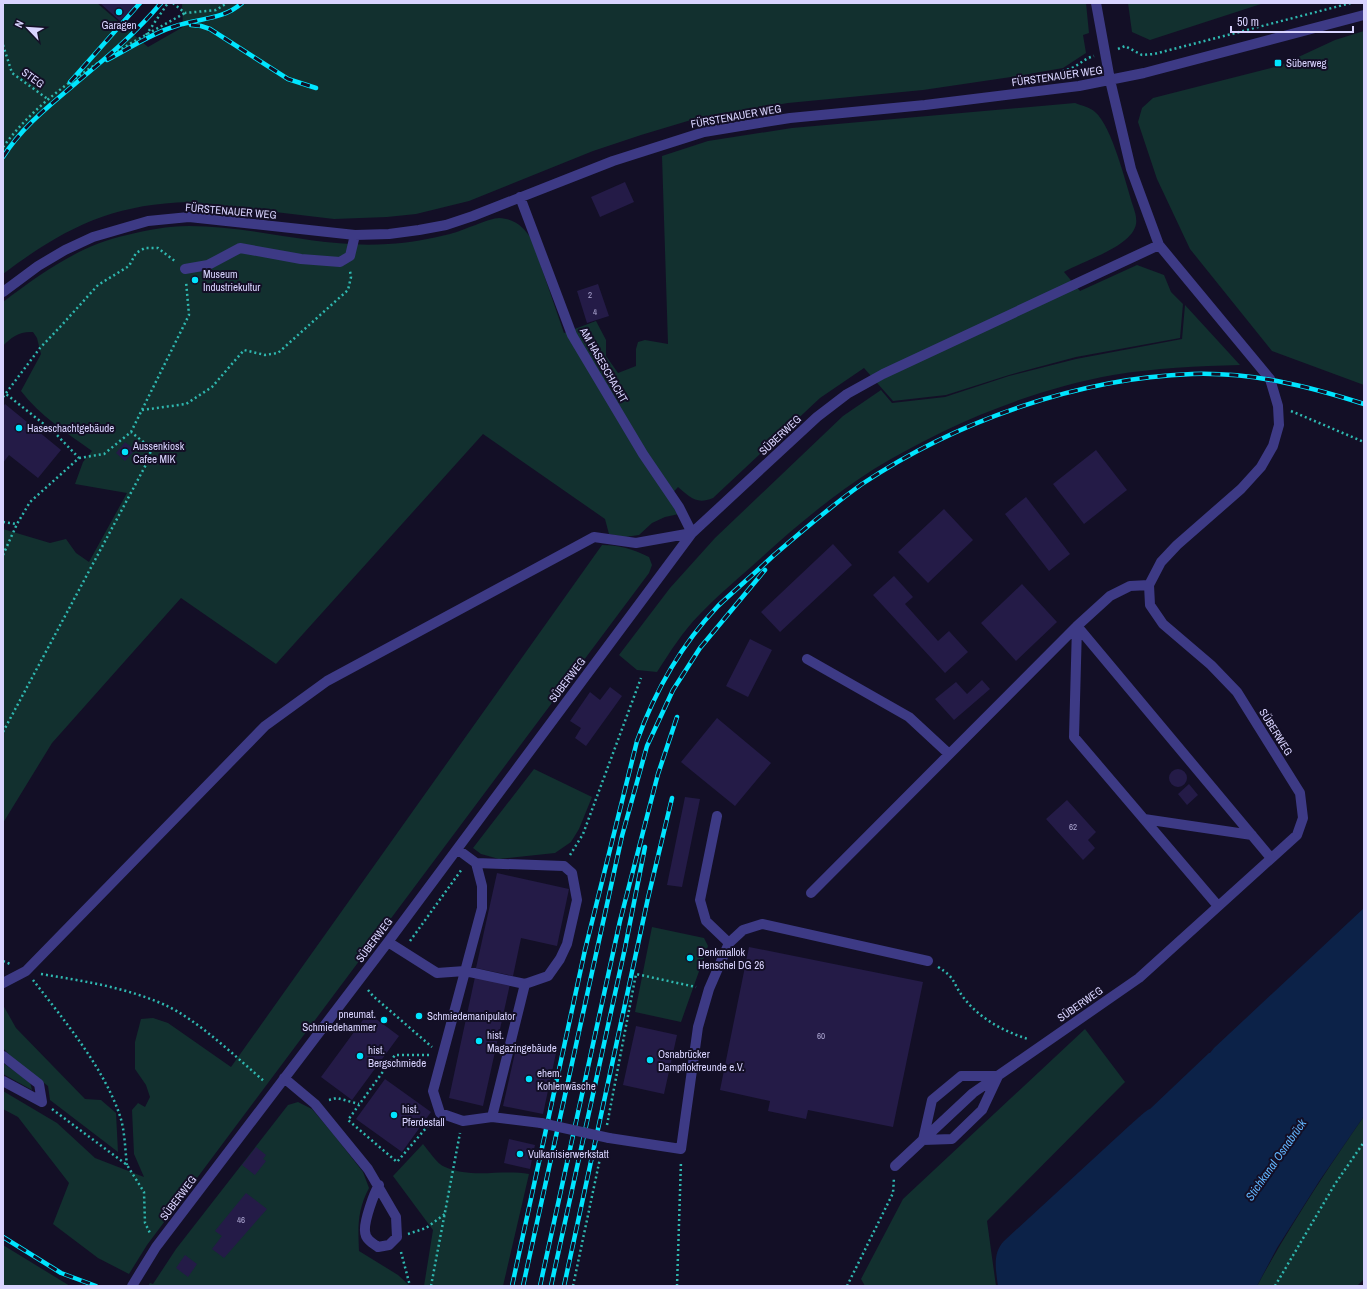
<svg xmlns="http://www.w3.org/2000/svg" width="1367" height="1289" viewBox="0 0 1367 1289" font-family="'Archivo Narrow',sans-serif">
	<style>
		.green { fill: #12302f }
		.water { fill: #0c2248 }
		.building { fill: #241b47 }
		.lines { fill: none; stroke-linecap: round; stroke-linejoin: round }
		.path { stroke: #2fb8b0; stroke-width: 2.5; stroke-dasharray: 2 3; stroke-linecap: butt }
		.minor { stroke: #3d3a85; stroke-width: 10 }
		.rail-casing { stroke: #00e5ff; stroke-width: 4.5 }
		.rail { stroke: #130f26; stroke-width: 3; stroke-dasharray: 9; stroke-linecap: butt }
		.minor-bridge { stroke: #3d3a85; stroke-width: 10 }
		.poi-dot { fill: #00e5ff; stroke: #130f26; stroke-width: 1.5 }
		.labels { text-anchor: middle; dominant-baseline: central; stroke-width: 4; stroke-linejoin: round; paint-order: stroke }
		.number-label { font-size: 9px; fill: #aca6d1 }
		.poi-label { font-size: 11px; fill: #d9d4ff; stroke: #130f26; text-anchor: start }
		.street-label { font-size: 11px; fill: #d9d4ff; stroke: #130f26 }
		.water-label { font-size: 12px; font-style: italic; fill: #62b6ff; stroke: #130f26 }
	</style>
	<rect width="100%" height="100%" fill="#130f26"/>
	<!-- green -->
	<path class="green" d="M 3,3 L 97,3 L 148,47 L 183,27 L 182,3 L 1086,3 L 1089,33 L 1083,35 L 1086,53 L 1063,68 L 1011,77 L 923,90 L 788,103 L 701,117 L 641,135 L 593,151 L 469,201 L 416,214 L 387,217 L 334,219 L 189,202 C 112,204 64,228 3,274 Z
		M 1128,3 L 1264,3 L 1150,40 L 1132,32 Z
		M 1364,31 L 1364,385 L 1272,351 L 1190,249 L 1157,179 L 1138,122 L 1142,108 L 1153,98 L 1279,66 L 1335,40 Z
		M 1075,103 C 1082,106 1090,107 1095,112 C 1112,126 1126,184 1133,206 C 1135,212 1137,218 1136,224 C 1132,247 1082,261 1064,272 L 1080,291 L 1137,265 L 1164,275 L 1171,292 L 1183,304 L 1180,338 L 1076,357 L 1009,375 L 946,395 L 893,401 L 864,368 L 820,398 L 713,498 C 696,505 690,497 678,487 L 668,498 L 679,514 L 665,517 L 652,523 L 639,535 L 625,537 L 609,534 L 605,519 L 483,434 L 276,664 L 181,598 L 52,743 L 3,823 L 3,529 L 50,543 L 66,539 L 76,553 L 89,562 L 127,493 L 75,484 L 83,462 L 92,451 C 66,432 40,416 21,391 L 41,354 L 37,338 L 33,332 C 20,331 11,337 3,346 L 3,302 C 40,274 80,245 127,235 C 147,230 168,226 189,226 C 256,226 321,249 388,244 C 409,243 430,239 450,234 C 462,231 490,218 499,218 C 515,219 524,227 532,240 L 564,333 L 596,321 L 606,340 L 606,356 L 618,373 L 636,366 L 636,349 L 638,342 L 645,340 L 668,344 L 662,156 L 708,141 L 792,128 Z
		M 1185,305 L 1240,365 C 1198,366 1155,368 1113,375 C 1030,390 946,425 874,469 C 833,495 796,526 761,558 C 740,577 719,594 700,614 C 683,631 670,652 657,672 L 637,670 L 619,655 L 670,588 L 715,538 L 843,416 L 881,390 L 892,403 L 945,397 L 1009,376 L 1076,359 L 1182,339 Z
		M 602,545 C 619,545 633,549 649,557 L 652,565 L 649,573 L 147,1245 L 129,1274 L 98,1258 L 53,1224 L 69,1183 L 18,1117 L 3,1109 L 3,1091 L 57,1123 L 95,1158 L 144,1177 L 134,1154 L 132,1110 L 138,1103 L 145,1107 L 150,1097 L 146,1085 L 135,1069 L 135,1042 L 141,1019 L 153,1018 L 168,1023 L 231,1067 Z
		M 534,769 L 592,797 L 579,829 L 571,842 L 555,853 L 499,859 L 481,854 L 473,848 Z
		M 652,927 L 704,938 L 708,946 L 681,1022 L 635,1012 Z
		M 3,1005 L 16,1028 L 85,1099 L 101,1100 L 116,1113 L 118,1152 L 50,1100 L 48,1086 L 14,1060 L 3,1048 Z
		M 1085,1029 L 1125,1082 L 987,1221 L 996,1286 L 865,1286 L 861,1279 L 903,1199 Z
		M 3,1063 L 30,1082 L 32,1090 L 3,1074 Z
		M 298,1102 L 312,1109 L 334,1135 L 363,1172 L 369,1188 C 357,1211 358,1227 359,1251 L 398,1275 L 410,1286 L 148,1286 L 150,1283 L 153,1284 L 176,1249 L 288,1105 Z
		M 1364,1116 L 1364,1279 L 1357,1286 L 1257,1286 C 1289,1227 1326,1171 1364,1116 Z
		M 423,1144 C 429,1151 437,1164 445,1167 C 472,1179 501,1169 529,1174 L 503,1286 L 424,1286 L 433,1230 L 393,1176 Z
		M 3,1245 L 70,1286 L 3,1286 Z"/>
	<!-- water -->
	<path class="water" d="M 1364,908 L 1364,1116 L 1320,1180 L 1277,1248 L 1257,1286 L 998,1286 C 996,1271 992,1253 1004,1241 L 1129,1126 C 1134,1122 1146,1110 1150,1109 L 1209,1053 L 1210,1053 L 1214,1048 Z"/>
	<!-- building -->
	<path class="building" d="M 100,3 L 137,3 L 120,21 Z
		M 625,182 L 634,202 L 600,217 L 591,197 Z
		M 598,284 L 609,316 L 587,323 L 577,291 Z
		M 5,404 L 61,450 L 38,478 L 9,455 L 3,463 L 3,407 Z
		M 125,442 L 135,450 L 125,461 L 116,453 Z
		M 1096,450 L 1127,490 L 1084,524 L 1053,484 Z
		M 1026,497 L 1070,554 L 1049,571 L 1005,514 Z
		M 944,509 L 973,540 L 928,583 L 898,552 Z
		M 833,544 L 852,565 L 780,632 L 761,612 Z
		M 894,576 L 913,597 L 905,604 L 938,641 L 949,631 L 968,652 L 945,673 L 873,595 Z
		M 1022,584 L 1057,622 L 1016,661 L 981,623 Z
		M 750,639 L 772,650 L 748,697 L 726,686 Z
		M 982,680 L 990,689 L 954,720 L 935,699 L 956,682 L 967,694 Z
		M 610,687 L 622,696 L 586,746 L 575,738 L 581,728 L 570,721 L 590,692 L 600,700 Z
		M 717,718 L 771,763 L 735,806 L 681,762 Z
		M1169 778a9 9 0 1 1 18 0a9 9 0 1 1-18 0Z
		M 1189,784 L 1198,795 L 1187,805 L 1178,794 Z
		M 685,797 L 700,799 L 682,887 L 667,885 Z
		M 1067,800 L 1096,832 L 1088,840 L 1095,848 L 1083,860 L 1046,819 Z
		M 497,873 L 569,889 L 557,946 L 521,938 L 513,976 L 476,968 Z
		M 749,947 L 923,982 L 893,1127 L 808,1110 L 806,1119 L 768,1111 L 770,1101 L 720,1090 Z
		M 475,977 L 510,984 L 483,1106 L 449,1098 Z
		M 368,1013 L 399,1036 L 352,1100 L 321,1077 Z
		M 636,1026 L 677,1035 L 664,1094 L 623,1085 Z
		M 517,1044 L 556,1053 L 543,1114 L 503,1106 Z
		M 385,1079 L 431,1112 L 402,1152 L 356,1119 Z
		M 509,1139 L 535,1145 L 530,1169 L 504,1163 Z
		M 256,1147 L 266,1155 L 263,1159 L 266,1161 L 255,1175 L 242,1165 Z
		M 246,1193 L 267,1209 L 224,1258 L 212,1249 L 222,1236 L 215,1231 Z
		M 185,1255 L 197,1264 L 188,1277 L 176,1268 Z"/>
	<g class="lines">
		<!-- path -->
		<path class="path" d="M 173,3 L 185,13 L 216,10 L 227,3
			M 146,35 L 168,3
			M 3,45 L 12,73 L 49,100
			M 1118,49 L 1125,46 L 1142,55 L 1154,54 L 1351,3
			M 1033,77 C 1047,75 1061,73 1074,67 C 1081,63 1086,58 1094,56
			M 3,147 C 49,85 119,50 185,13
			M 3,397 L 40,348 L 60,327 L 98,285 L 129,266 L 136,253 L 145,248 L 158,248 L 176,262
			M 142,410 L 186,404 L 212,387 L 244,350 L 265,355 L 278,353 L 348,290 L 351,277 L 350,271
			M 1291,411 L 1364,442
			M 79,458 L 104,454 L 131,432 L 189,315 L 186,281
			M 3,522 L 17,524
			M 3,555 L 17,524 L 30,502 L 79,458 L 54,432 L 6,394
			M 3,732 L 149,459 L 151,448 L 131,432
			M 570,855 L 583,834 L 641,678
			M 410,941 L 462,869
			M 3,961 L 10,964
			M 938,967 C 956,978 952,982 963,997 C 980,1019 1003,1031 1028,1039
			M 41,974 C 83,981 125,987 165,1005 C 198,1020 237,1058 265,1082
			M 33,980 C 64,1020 104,1068 120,1116 C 125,1131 125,1150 127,1165
			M 368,990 L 373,996 L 432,1047
			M 429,1055 L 395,1055 L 348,1120 L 397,1162 L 432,1121
			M 329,1100 L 337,1098 L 359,1104
			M 52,1109 L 127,1165 L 144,1192 L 145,1223 L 150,1233
			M 607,1125 L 636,974 L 696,987
			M 408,1234 L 426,1228 L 445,1214
			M 401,1252 L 410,1286
			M 431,1286 L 460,1133
			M 573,1286 L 602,1149
			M 677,1286 L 681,1161
			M 847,1286 L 893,1193 L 894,1178
			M 1275,1286 L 1335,1184 L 1364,1142"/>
		<!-- minor -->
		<path class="minor" d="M 185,269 L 208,265 L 240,248 L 301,259 L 340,262 L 350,256 L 355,235
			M 3,292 L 38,266 L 65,250 L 93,237 L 148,221 L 189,217 L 355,235 L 389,234 L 419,230 L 446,225 L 473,216 L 613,161 L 704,132 L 790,118 L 925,105 L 1079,86 L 1144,73 L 1364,15
			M 1149,585 L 1130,586 L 1110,596 L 1077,626 L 1271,858
			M 1077,626 L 1074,737 L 1218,906
			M 807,659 L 909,717 L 949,754
			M 717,816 L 700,900 L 706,921 L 729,943
			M 1144,819 L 1252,835
			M 476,863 L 482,886 L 482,908 L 433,1091 L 440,1113 L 463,1121 L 492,1117 L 541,1123
			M 811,893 L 1077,626
			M 388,942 L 437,973 L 465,971 L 525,984 L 548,976 L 560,959 L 567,944 L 577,900 L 572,873 L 564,866 L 476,863 L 457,849
			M 3,983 L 26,971 L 265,726 L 327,681 L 594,537 L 636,543 L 692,533 L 679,507 L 643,454 L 572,335 L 520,197
			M 3,1056 L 39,1084 L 42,1102 L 3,1081
			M 961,1076 L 998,1076 L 982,1110 L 952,1139 L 923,1140 L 932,1100 Z
			M 284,1078 L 315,1104 L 368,1169 L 396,1217 L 397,1237 L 389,1245 L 378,1247 C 372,1243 365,1239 365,1231 C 364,1221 374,1193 379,1185
			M 492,1117 L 525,984
			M 609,1138 L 681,1149 L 698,1027 L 709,989 L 729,943 L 743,930 L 762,924 L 928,961
			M 895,1166 L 973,1093 L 1139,978 L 1297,835 L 1303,818 L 1300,793 L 1237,692 L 1211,665 L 1163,624 L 1150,605 L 1149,585 L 1161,562 L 1177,545 L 1241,489 L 1261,467 L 1273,446 L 1279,425 L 1278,406 L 1270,379 L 1159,245 L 1131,169 L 1110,80 L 1096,3
			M 132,1286 L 156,1247 L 388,942 L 692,533 L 817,417 L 847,394 L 883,374 L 1159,245"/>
		<defs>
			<path id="rail" d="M 191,25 L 201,26 L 210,29 L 288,79 L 316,88
				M 107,60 C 130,48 152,33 176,26 C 199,18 223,20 242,3
				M 70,82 L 140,3
				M 3,157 C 22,127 49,106 76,83 C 106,58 136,33 161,3
				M 3,1237 L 61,1273 L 96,1286
				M 512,1286 L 585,950 L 637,741 C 655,691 681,645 718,606 C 736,589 755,573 773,556 C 802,531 831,506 862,484 C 956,421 1079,378 1192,374 C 1252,372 1308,386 1364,404
				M 523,1286 L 622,836 L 647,746 L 673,690 L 700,648 L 765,570
				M 540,1286 L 620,921 L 658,774 L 677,717
				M 551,1286 L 625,948 L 645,847
				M 564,1286 L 648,898 L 672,798"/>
		</defs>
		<!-- rail casing -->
		<use href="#rail" class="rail-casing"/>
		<!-- rail -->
		<use href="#rail" class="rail"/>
		<!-- minor-bridge -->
		<path class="minor-bridge" d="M 541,1123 L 609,1138"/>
	</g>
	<!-- markers -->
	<g class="poi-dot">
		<circle cx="119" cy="12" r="4"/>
		<rect x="1274" y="59" width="8" height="8" rx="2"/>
		<circle cx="195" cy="280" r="4"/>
		<circle cx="19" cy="428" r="4"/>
		<circle cx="125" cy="452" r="4"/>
		<circle cx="690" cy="958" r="4"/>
		<circle cx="419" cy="1016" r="4"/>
		<circle cx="384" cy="1020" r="4"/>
		<circle cx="479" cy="1041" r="4"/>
		<circle cx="360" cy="1056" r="4"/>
		<circle cx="650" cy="1060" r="4"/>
		<circle cx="529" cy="1079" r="4"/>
		<circle cx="394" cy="1115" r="4"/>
		<circle cx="520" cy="1154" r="4"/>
	</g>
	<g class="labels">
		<!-- number labels -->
		<g class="number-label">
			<text x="590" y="295">2</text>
			<text x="595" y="312">4</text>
			<text x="1073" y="827">62</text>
			<text x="821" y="1036">60</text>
			<text x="241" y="1220">46</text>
		</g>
		<!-- poi labels -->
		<g class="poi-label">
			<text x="119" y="25" text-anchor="middle">Garagen</text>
			<text x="1286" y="63">Süberweg</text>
			<text x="203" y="274">Museum<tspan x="203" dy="13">Industriekultur</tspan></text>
			<text x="27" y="428">Haseschachtgebäude</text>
			<text x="133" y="446">Aussenkiosk<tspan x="133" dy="13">Cafee MIK</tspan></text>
			<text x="698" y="952">Denkmallok<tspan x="698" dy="13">Henschel DG 26</tspan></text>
			<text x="376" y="1014" text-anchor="end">pneumat.<tspan x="376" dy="13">Schmiedehammer</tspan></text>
			<text x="427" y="1016">Schmiedemanipulator</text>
			<text x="487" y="1035">hist.<tspan x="487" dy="13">Magazingebäude</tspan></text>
			<text x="368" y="1050">hist.<tspan x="368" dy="13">Bergschmiede</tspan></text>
			<text x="658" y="1054">Osnabrücker<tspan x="658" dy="13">Dampflokfreunde e.V.</tspan></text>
			<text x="537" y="1073">ehem.<tspan x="537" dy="13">Kohlenwäsche</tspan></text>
			<text x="402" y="1109">hist.<tspan x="402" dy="13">Pferdestall</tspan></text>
			<text x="528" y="1154">Vulkanisierwerkstatt</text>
		</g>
		<!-- street labels -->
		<g class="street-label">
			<text transform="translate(1057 76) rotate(-8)">FÜRSTENAUER WEG</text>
			<text transform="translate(33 78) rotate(36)">STEG</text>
			<text transform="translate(736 116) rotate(-10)">FÜRSTENAUER WEG</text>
			<text transform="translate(231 211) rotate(5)">FÜRSTENAUER WEG</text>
			<text transform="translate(604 365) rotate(60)">AM HASESCHACHT</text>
			<text transform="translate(780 435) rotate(-43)">SÜBERWEG</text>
			<text transform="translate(567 680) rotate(-53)">SÜBERWEG</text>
			<text transform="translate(1276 732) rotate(58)">SÜBERWEG</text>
			<text transform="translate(374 940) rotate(-53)">SÜBERWEG</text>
			<text transform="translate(1080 1004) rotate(-35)">SÜBERWEG</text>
			<text transform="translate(178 1198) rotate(-53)">SÜBERWEG</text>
		</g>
		<!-- water labels -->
		<g class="water-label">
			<text transform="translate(1276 1160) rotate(-55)">Stichkanal Osnabrück</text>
		</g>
	</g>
	<!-- border -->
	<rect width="1367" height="1289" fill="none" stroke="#d9d4ff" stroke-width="8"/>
	<!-- north arrow -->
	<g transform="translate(28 28) rotate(295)" stroke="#130f26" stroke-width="3" paint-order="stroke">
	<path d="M0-3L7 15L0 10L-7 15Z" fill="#d9d4ff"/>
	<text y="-6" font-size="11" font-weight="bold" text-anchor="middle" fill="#d9d4ff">N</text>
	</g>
	<!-- scale -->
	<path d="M1231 26v6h122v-6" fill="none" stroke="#d9d4ff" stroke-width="2"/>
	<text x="1237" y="26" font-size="12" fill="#d9d4ff" stroke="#130f26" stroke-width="3" paint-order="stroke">50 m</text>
</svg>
